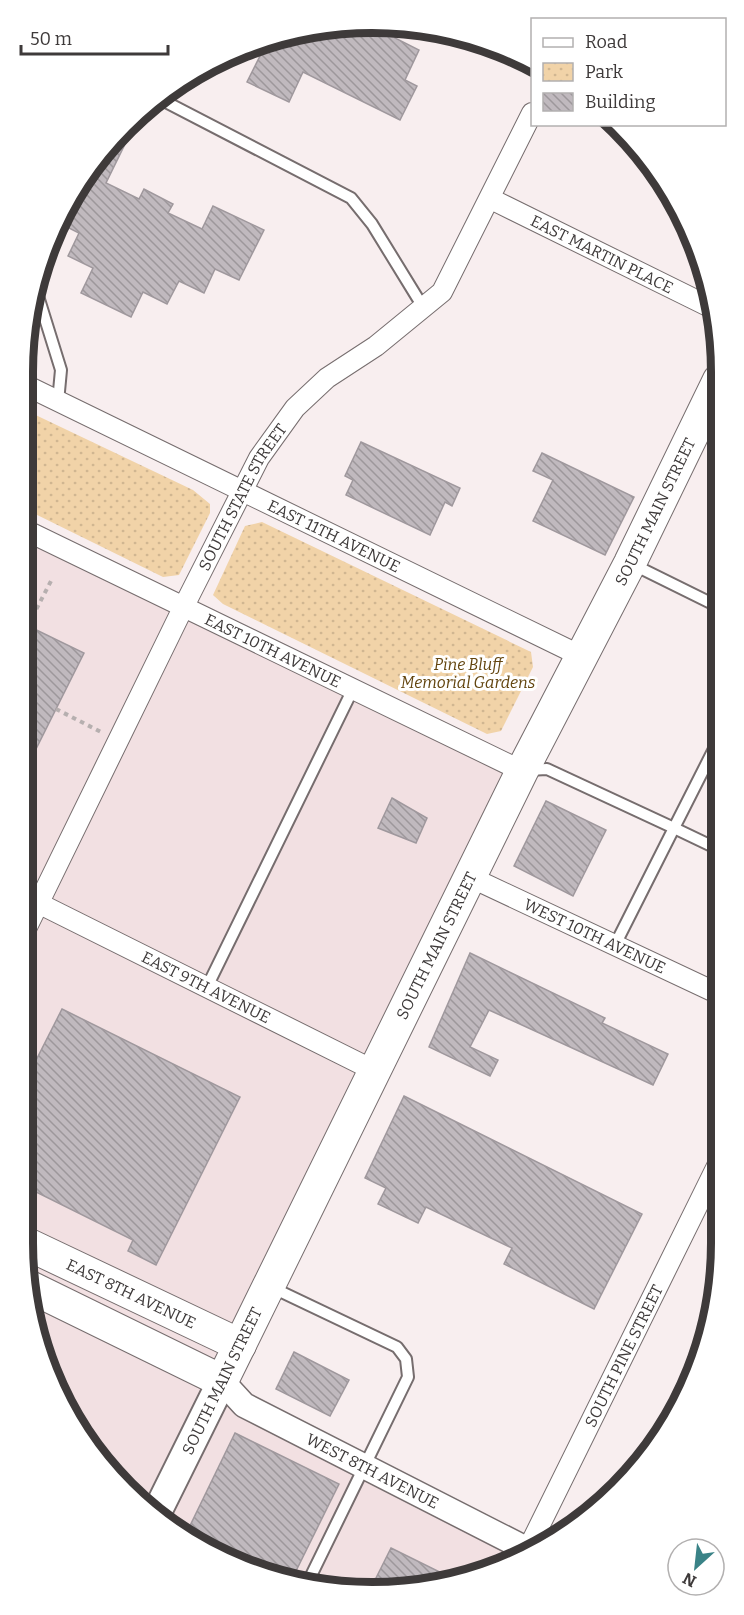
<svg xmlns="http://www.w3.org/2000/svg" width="744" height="1615" viewBox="0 0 744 1615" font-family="Bitter,serif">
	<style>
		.built { fill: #f2e0e2 }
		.park { fill: url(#park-dots) }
		.building { fill: url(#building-back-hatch); stroke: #9f989d; stroke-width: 1.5 }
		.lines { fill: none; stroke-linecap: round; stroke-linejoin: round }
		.service-casing { stroke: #766d6e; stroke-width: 14 }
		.minor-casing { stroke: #766d6e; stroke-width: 22 }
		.tertiary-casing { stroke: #766d6e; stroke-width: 27 }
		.secondary-casing { stroke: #766d6e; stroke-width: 32 }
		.primary-casing { stroke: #766d6e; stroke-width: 34 }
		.path { stroke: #b6afaf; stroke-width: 4; stroke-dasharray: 4.5 4.5; stroke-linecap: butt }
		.service { stroke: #fff; stroke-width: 10 }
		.minor { stroke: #fff; stroke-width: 20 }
		.tertiary { stroke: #fff; stroke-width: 24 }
		.secondary { stroke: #fff; stroke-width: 28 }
		.primary { stroke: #fff; stroke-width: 32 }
		.labels { text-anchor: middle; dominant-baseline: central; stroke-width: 6; stroke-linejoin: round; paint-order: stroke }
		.street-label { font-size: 16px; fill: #3e3a3a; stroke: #fff }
		.park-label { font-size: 16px; font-style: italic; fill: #63450f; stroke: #fff }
		.rim { fill: none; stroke: #3e3a3a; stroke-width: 8 }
	</style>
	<defs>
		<pattern id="park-dots" width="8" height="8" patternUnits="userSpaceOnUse" patternTransform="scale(1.5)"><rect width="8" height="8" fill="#f1d3a8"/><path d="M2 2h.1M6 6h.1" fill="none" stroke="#d0b691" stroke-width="1.8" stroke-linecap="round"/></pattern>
		<pattern id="building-back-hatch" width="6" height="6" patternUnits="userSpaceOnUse" patternTransform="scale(1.5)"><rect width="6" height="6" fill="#c0b9be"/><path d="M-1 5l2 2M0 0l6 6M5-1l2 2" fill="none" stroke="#9d979b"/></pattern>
	</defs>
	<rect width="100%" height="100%" fill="#f8eeef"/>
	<!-- built -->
	<path class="built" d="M 23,537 L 506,770 L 202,1389 L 515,1553 L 513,1557 L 418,1589 L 304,1586 L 197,1546 L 109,1473 L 41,1356 L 23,1243 Z"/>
	<!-- park -->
	<path class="park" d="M 23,409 L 193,490 L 210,504 L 210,513 L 179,575 L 163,577 L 23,508 Z
		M 262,522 L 531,652 L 533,667 L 501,731 L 487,734 L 223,604 L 213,595 L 245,526 Z"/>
	<!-- building -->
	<path class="building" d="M 372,22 L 400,28 L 395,38 L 419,50 L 405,80 L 417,86 L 400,120 L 303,72 L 289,102 L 247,82 L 266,44 Z
		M 119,133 L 128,138 L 106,183 L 139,199 L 144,189 L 173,204 L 168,213 L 202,229 L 213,206 L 264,230 L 239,280 L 215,269 L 204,293 L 179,281 L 167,304 L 143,292 L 131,317 L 81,293 L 93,268 L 68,256 L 79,233 L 59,223 Z
		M 361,442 L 460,488 L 452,506 L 445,502 L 430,535 L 346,495 L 353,480 L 345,476 Z
		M 542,453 L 634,497 L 605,555 L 533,521 L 553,480 L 533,471 Z
		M 22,623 L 84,653 L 22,777 Z
		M 392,798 L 427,818 L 416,843 L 378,828 Z
		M 546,801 L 606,830 L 573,896 L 514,866 Z
		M 470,953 L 605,1018 L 602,1023 L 668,1054 L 653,1085 L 489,1010 L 470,1047 L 498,1060 L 490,1076 L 429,1047 Z
		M 62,1009 L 240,1097 L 156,1265 L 128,1251 L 133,1240 L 22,1185 L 22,1088 Z
		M 404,1096 L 642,1214 L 594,1309 L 504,1264 L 512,1248 L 426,1207 L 418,1223 L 378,1204 L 386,1188 L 365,1178 Z
		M 294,1352 L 349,1380 L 330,1416 L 276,1389 Z
		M 235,1433 L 339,1484 L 291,1581 L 197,1545 L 185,1536 Z
		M 391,1548 L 452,1578 L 418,1589 L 371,1588 Z"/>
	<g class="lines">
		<defs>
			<path id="service" d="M 162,100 L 351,198 L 372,224 L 423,307
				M 38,296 L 61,370 L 58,402
				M 634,565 L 719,607
				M 528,770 L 547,769 L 674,828 L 720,737
				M 615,945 L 674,828 L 720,850
				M 207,987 L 353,689
				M 271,1287 L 397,1347 L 406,1359 L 408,1377 L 306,1586"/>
			<g id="minor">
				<path id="s1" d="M 491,199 L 714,309"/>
				<path id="s2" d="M 23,384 L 581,656"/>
				<path id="s3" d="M 23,529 L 522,771"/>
				<path id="s4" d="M 470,877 L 721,995"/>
				<path id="s5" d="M 38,903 L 375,1071"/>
				<path id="s6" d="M 23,935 L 183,608 L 259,458 L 295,408 L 327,378 L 376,346 L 442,292 L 532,113"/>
				<path id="s7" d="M 526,1553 L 721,1158"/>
			</g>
			<g id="tertiary">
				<path id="s8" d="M 222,1381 L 244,1405 L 530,1551"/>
			</g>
			<path id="secondary" d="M 157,1512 L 222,1381"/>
			<g id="primary">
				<path id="s9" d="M 23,1242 L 240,1345"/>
				<path id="s10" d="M 30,1287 L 222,1381 L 522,771 L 630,563 L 719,380"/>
			</g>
		</defs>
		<!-- service casing -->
		<use href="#service" class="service-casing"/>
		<!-- minor casing -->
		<use href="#minor" class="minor-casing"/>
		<!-- tertiary casing -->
		<use href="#tertiary" class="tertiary-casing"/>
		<!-- secondary casing -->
		<use href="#secondary" class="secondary-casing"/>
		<!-- primary casing -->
		<use href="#primary" class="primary-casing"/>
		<!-- path -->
		<path class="path" d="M 28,625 L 51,581
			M 56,709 L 101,732"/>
		<!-- service -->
		<use href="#service" class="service"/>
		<!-- minor -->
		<use href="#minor" class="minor"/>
		<!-- tertiary -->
		<use href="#tertiary" class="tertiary"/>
		<!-- secondary -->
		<use href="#secondary" class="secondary"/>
		<!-- primary -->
		<use href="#primary" class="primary"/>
	</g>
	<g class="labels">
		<!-- street labels -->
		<g class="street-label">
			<text stroke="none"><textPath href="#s1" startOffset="124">EAST MARTIN PLACE</textPath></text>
			<text stroke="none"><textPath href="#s6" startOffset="490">SOUTH STATE STREET</textPath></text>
			<text stroke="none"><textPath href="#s10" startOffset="1185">SOUTH MAIN STREET</textPath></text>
			<text stroke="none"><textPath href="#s2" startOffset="346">EAST 11TH AVENUE</textPath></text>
			<text stroke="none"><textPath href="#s3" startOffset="278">EAST 10TH AVENUE</textPath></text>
			<text stroke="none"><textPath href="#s4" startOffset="138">WEST 10TH AVENUE</textPath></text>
			<text stroke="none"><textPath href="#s10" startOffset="699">SOUTH MAIN STREET</textPath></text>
			<text stroke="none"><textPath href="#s5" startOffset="188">EAST 9TH AVENUE</textPath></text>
			<text stroke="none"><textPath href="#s9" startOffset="120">EAST 8TH AVENUE</textPath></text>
			<text stroke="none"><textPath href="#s7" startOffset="220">SOUTH PINE STREET</textPath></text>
			<text transform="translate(222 1381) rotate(-64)">SOUTH MAIN STREET</text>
			<text stroke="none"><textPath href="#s8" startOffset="177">WEST 8TH AVENUE</textPath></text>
		</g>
		<!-- park labels -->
		<g class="park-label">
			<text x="468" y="664">Pine Bluff<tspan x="468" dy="18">Memorial Gardens</tspan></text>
		</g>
	</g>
	<!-- crop -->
	<path d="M0 0H744V1615H0ZM372 33H372A339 339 0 0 1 711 372V1243A339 339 0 0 1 372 1582H372A339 339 0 0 1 33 1243V372A339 339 0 0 1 372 33Z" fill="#fff" fill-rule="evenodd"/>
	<path class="rim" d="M372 33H372A339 339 0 0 1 711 372V1243A339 339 0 0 1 372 1582H372A339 339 0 0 1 33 1243V372A339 339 0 0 1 372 33Z"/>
	<!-- legend -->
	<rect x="531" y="18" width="195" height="108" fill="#ffffff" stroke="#b2b0b0" stroke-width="1.5"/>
	<rect x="543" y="38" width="30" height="9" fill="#ffffff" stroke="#b2b0b0" stroke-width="1.5"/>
	<text x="585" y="48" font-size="18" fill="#3e3a3a">Road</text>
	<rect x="543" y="63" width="30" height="18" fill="url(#park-dots)" stroke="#b2b0b0" stroke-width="1.5"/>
	<text x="585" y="78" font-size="18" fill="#3e3a3a">Park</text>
	<rect x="543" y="93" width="30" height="18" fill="url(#building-back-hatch)" stroke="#b2b0b0" stroke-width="1.5"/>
	<text x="585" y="108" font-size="18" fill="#3e3a3a">Building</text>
	<!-- north arrow -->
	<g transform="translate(696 1567) rotate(207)"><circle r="28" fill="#ffffff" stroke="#b2b0b0" stroke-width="1.5"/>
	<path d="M0-4.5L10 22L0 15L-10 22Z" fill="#3a8387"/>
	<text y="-9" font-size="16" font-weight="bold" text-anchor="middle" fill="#3e3a3a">N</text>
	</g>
	<!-- scale -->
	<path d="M21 45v9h147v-9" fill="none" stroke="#3e3a3a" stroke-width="3"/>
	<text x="30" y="45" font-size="18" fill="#3e3a3a" stroke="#ffffff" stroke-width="4.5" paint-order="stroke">50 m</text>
</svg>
